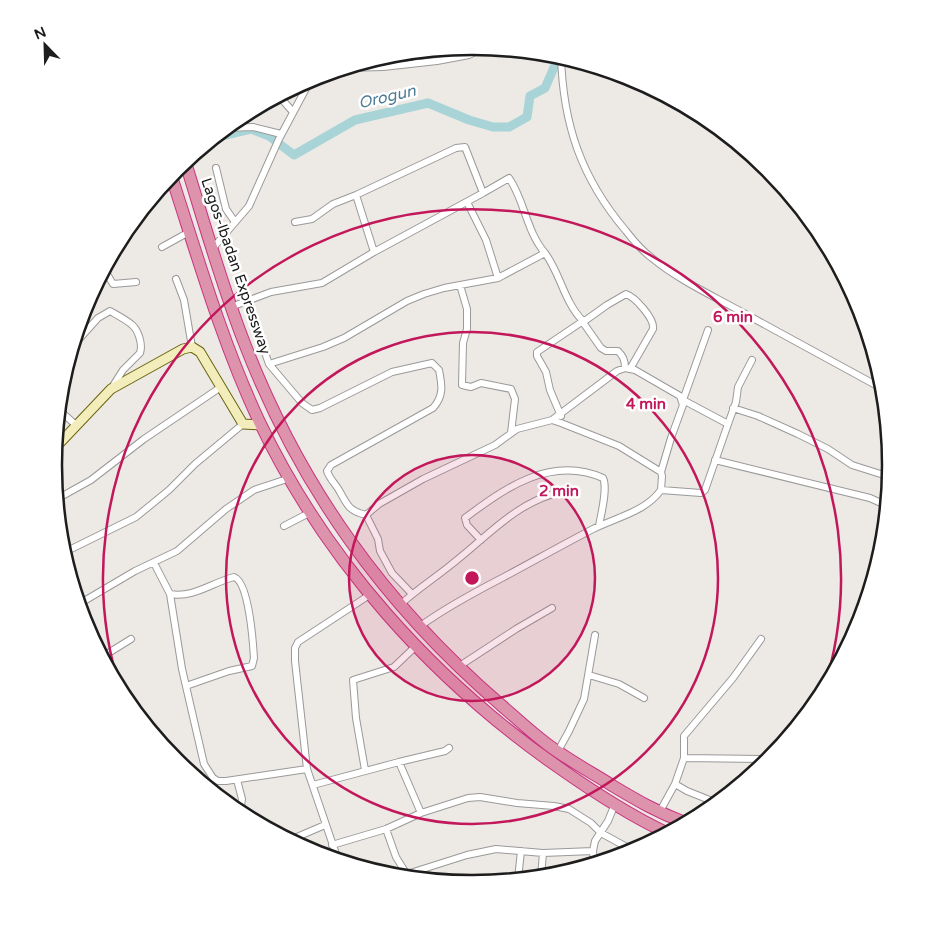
<svg xmlns="http://www.w3.org/2000/svg" width="944" height="930" viewBox="0 0 944 930" font-family="'Varela Round',sans-serif">
	<style>
		.lines { fill: none; stroke-linecap: round; stroke-linejoin: round }
		.river { stroke: #a8d4d7; stroke-width: 9 }
		.street-casing { stroke: #9a9a9a; stroke-width: 8 }
		.secondary-casing { stroke: #6a650f; stroke-width: 11 }
		.highway-casing { stroke: #c8347f; stroke-width: 13 }
		.street { stroke: #fff; stroke-width: 6 }
		.secondary { stroke: #f3edbc; stroke-width: 9 }
		.highway { stroke: #de93ad; stroke-width: 11 }
		.ring { fill: none; stroke: #c2185b; stroke-width: 2.5 }
		.labels { text-anchor: middle; dominant-baseline: central; stroke-width: 5; stroke-linejoin: round; paint-order: stroke }
		.street-label { font-size: 15px; fill: #1d1d1d; stroke: #fff }
		.water-label { font-size: 16px; font-style: italic; fill: #4c7c95; stroke: #fff }
		.rim { fill: none; stroke: #1d1d1d; stroke-width: 2.5 }
		.centre { fill: #c2185b; stroke: #fff; stroke-width: 2.5 }
		.ring-label { font-size: 15px; text-anchor: middle; font-weight: bold; fill: #c2185b; stroke: #fff; stroke-width: 5; stroke-linejoin: round; paint-order: stroke }
	</style>
	<rect width="100%" height="100%" fill="#ede9e4"/>
	<g class="lines">
		<!-- river -->
		<path class="river" d="M 213,138 L 251,129 L 269,136 L 294,155 L 355,120 L 428,103 L 469,120 L 493,127 L 509,127 L 527,117 L 530,96 L 545,88 L 555,65 L 573,60"/>
		<defs>
			<path id="street" d="M 415,52 L 416,63
				M 561,56 C 563,124 581,178 626,231 C 633,240 642,251 652,258 C 677,279 711,295 740,311 C 787,337 835,363 883,389
				M 345,68 L 383,67 L 437,61 L 469,55 L 485,47
				M 279,96 L 293,112
				M 226,128 L 253,127 L 281,134
				M 216,168 L 226,209 L 235,222
				M 356,195 L 374,252
				M 467,202 L 486,240 L 498,278
				M 295,222 L 312,219 L 333,204 L 356,195 L 456,148 L 465,147 L 483,193
				M 162,247 L 189,232
				M 213,248 L 249,206 L 279,139 L 311,79
				M 545,253 C 560,273 564,301 582,320 L 586,320 L 607,305 L 626,294 C 635,297 655,319 653,329 L 630,369
				M 104,269 L 113,284 L 136,282
				M 176,279 L 184,300 L 192,347
				M 460,285 L 467,309 L 467,329 L 463,343 L 462,385 L 471,387 L 481,383 L 511,389 L 515,399 L 511,433
				M 247,302 L 269,364 L 302,403 L 312,410 L 320,408 L 392,372 L 432,363 L 439,370 C 442,385 444,396 433,408 L 331,465 L 327,471 C 330,480 336,484 340,492 C 348,506 349,511 366,515 L 378,539 L 380,551 L 392,573 L 412,594
				M 231,307 L 271,292 L 322,283 L 374,252 L 483,193 L 509,178 C 525,201 526,231 545,253 L 498,278 L 444,288 L 424,294 L 407,301 L 344,338 L 323,347 L 269,364
				M 582,321 L 601,348 L 606,351 L 618,351 C 623,356 625,360 625,368
				M 72,347 L 98,318 L 110,311 C 117,315 125,319 131,324 C 138,329 143,344 140,353 L 123,370 L 111,389
				M 733,408 L 758,416 L 798,434 L 828,449 L 852,465 L 890,477
				M 59,410 L 76,425
				M 561,416 L 550,390 L 546,372 L 537,356 L 537,352 L 583,321
				M 552,420 L 617,371 L 625,368 L 635,370 L 680,396 L 683,405 L 671,438 L 661,472
				M 728,424 L 736,402 L 738,387 L 752,360
				M 715,460 L 870,498 L 881,503
				M 57,499 L 91,480 L 144,439 L 221,387
				M 366,515 L 379,504 L 423,479 L 495,445 L 517,429 L 552,420 L 561,423 L 619,446 L 661,472 L 662,476 L 661,490 L 701,493 L 705,490 L 728,424 L 683,400 L 708,330
				M 284,526 L 311,512
				M 481,540 L 467,525 L 465,518 C 505,488 551,455 603,478 C 608,488 601,514 599,526
				M 63,553 L 136,517 L 169,490 L 195,464 L 243,424
				M 154,563 L 170,594 L 182,669 L 204,764 L 213,778 L 218,781 L 226,781 L 307,769
				M 170,594 C 194,598 211,583 234,577 C 249,582 253,642 254,658 L 252,666 L 229,671 L 186,686
				M 79,604 L 135,571 L 177,551 L 226,509 L 254,490 L 290,478
				M 400,605 C 416,590 435,578 452,564 C 487,537 515,503 560,492
				M 419,627 C 445,608 473,593 502,578 C 532,562 562,545 593,529 C 617,517 645,512 661,490
				M 102,657 L 131,639
				M 458,667 L 516,629 L 552,608
				M 589,675 L 619,684 L 644,698
				M 558,751 L 569,731 L 584,699 L 595,635
				M 684,758 L 762,759 L 768,761
				M 399,762 L 421,813
				M 365,770 L 356,718 L 353,680 L 394,667 L 416,646
				M 237,780 L 242,799 L 240,813
				M 675,784 L 687,791 L 717,803
				M 313,785 L 399,762 L 445,751 L 449,748
				M 659,813 L 675,784 L 684,758 L 684,736 L 733,678 L 761,639
				M 386,829 L 396,857 L 409,878
				M 290,840 L 325,825
				M 332,845 L 386,829 L 421,813 L 468,798 L 480,797 L 517,803 L 554,806 L 569,809 L 591,823 L 601,833 L 634,851
				M 338,860 L 307,769 L 295,661 L 295,648 L 298,642 L 371,594
				M 594,864 L 593,851 L 595,841 L 608,821 L 615,804
				M 407,874 L 467,855 L 496,849 L 543,853 L 593,851
				M 541,877 L 543,853
				M 518,879 L 521,851"/>
			<path id="secondary" d="M 55,448 L 111,389 L 183,349 L 192,347 L 200,352 L 243,424 L 261,425"/>
			<path id="highway" d="M 185,161 C 204,222 221,283 244,342 C 300,487 384,604 501,705 C 516,718 531,732 547,744 C 568,760 591,772 613,786 C 638,801 659,813 686,823
				M 171,175 C 198,258 222,342 259,421 C 325,560 432,679 558,767 C 592,791 629,815 667,833"/>
		</defs>
		<!-- street casing -->
		<use href="#street" class="street-casing"/>
		<!-- secondary casing -->
		<use href="#secondary" class="secondary-casing"/>
		<!-- highway casing -->
		<use href="#highway" class="highway-casing"/>
		<!-- street -->
		<use href="#street" class="street"/>
		<!-- secondary -->
		<use href="#secondary" class="secondary"/>
		<!-- highway -->
		<use href="#highway" class="highway"/>
	</g>
	<!-- distance rings -->
	<circle cx="472" cy="578" r="123" fill="#c2185b" fill-opacity=".12"/>
	<g class="ring">
		<circle cx="472" cy="578" r="123"/>
		<circle cx="472" cy="578" r="246"/>
		<path d="M121 692A369 369 0 1 1 823 692"/>
	</g>
	<g class="labels">
		<!-- street labels -->
		<g class="street-label">
			<text transform="translate(236 266) rotate(71)">Lagos-Ibadan Expressway</text>
		</g>
		<!-- water labels -->
		<g class="water-label">
			<text transform="translate(387 97) rotate(-13)">Orogun</text>
		</g>
	</g>
	<!-- crop -->
	<path d="M0 0H944V930H0ZM62 465a410 410 0 1 1 820 0a410 410 0 1 1-820 0Z" fill="#fff" fill-rule="evenodd"/>
	<path class="rim" d="M62 465a410 410 0 1 1 820 0a410 410 0 1 1-820 0Z"/>
	<circle cx="472" cy="578" r="8" class="centre"/>
	<g class="ring-label">
		<text x="733" y="322">6 min</text>
		<text x="646" y="409">4 min</text>
		<text x="559" y="496">2 min</text>
	</g>
	<!-- north arrow -->
	<g transform="translate(45 45) rotate(337)" stroke="#ffffff" stroke-width="4" paint-order="stroke">
	<path d="M0-4L9 19L0 12L-9 19Z" fill="#1d1d1d"/>
	<text y="-8" font-size="14" font-weight="bold" text-anchor="middle" fill="#1d1d1d">N</text>
	</g>
</svg>
